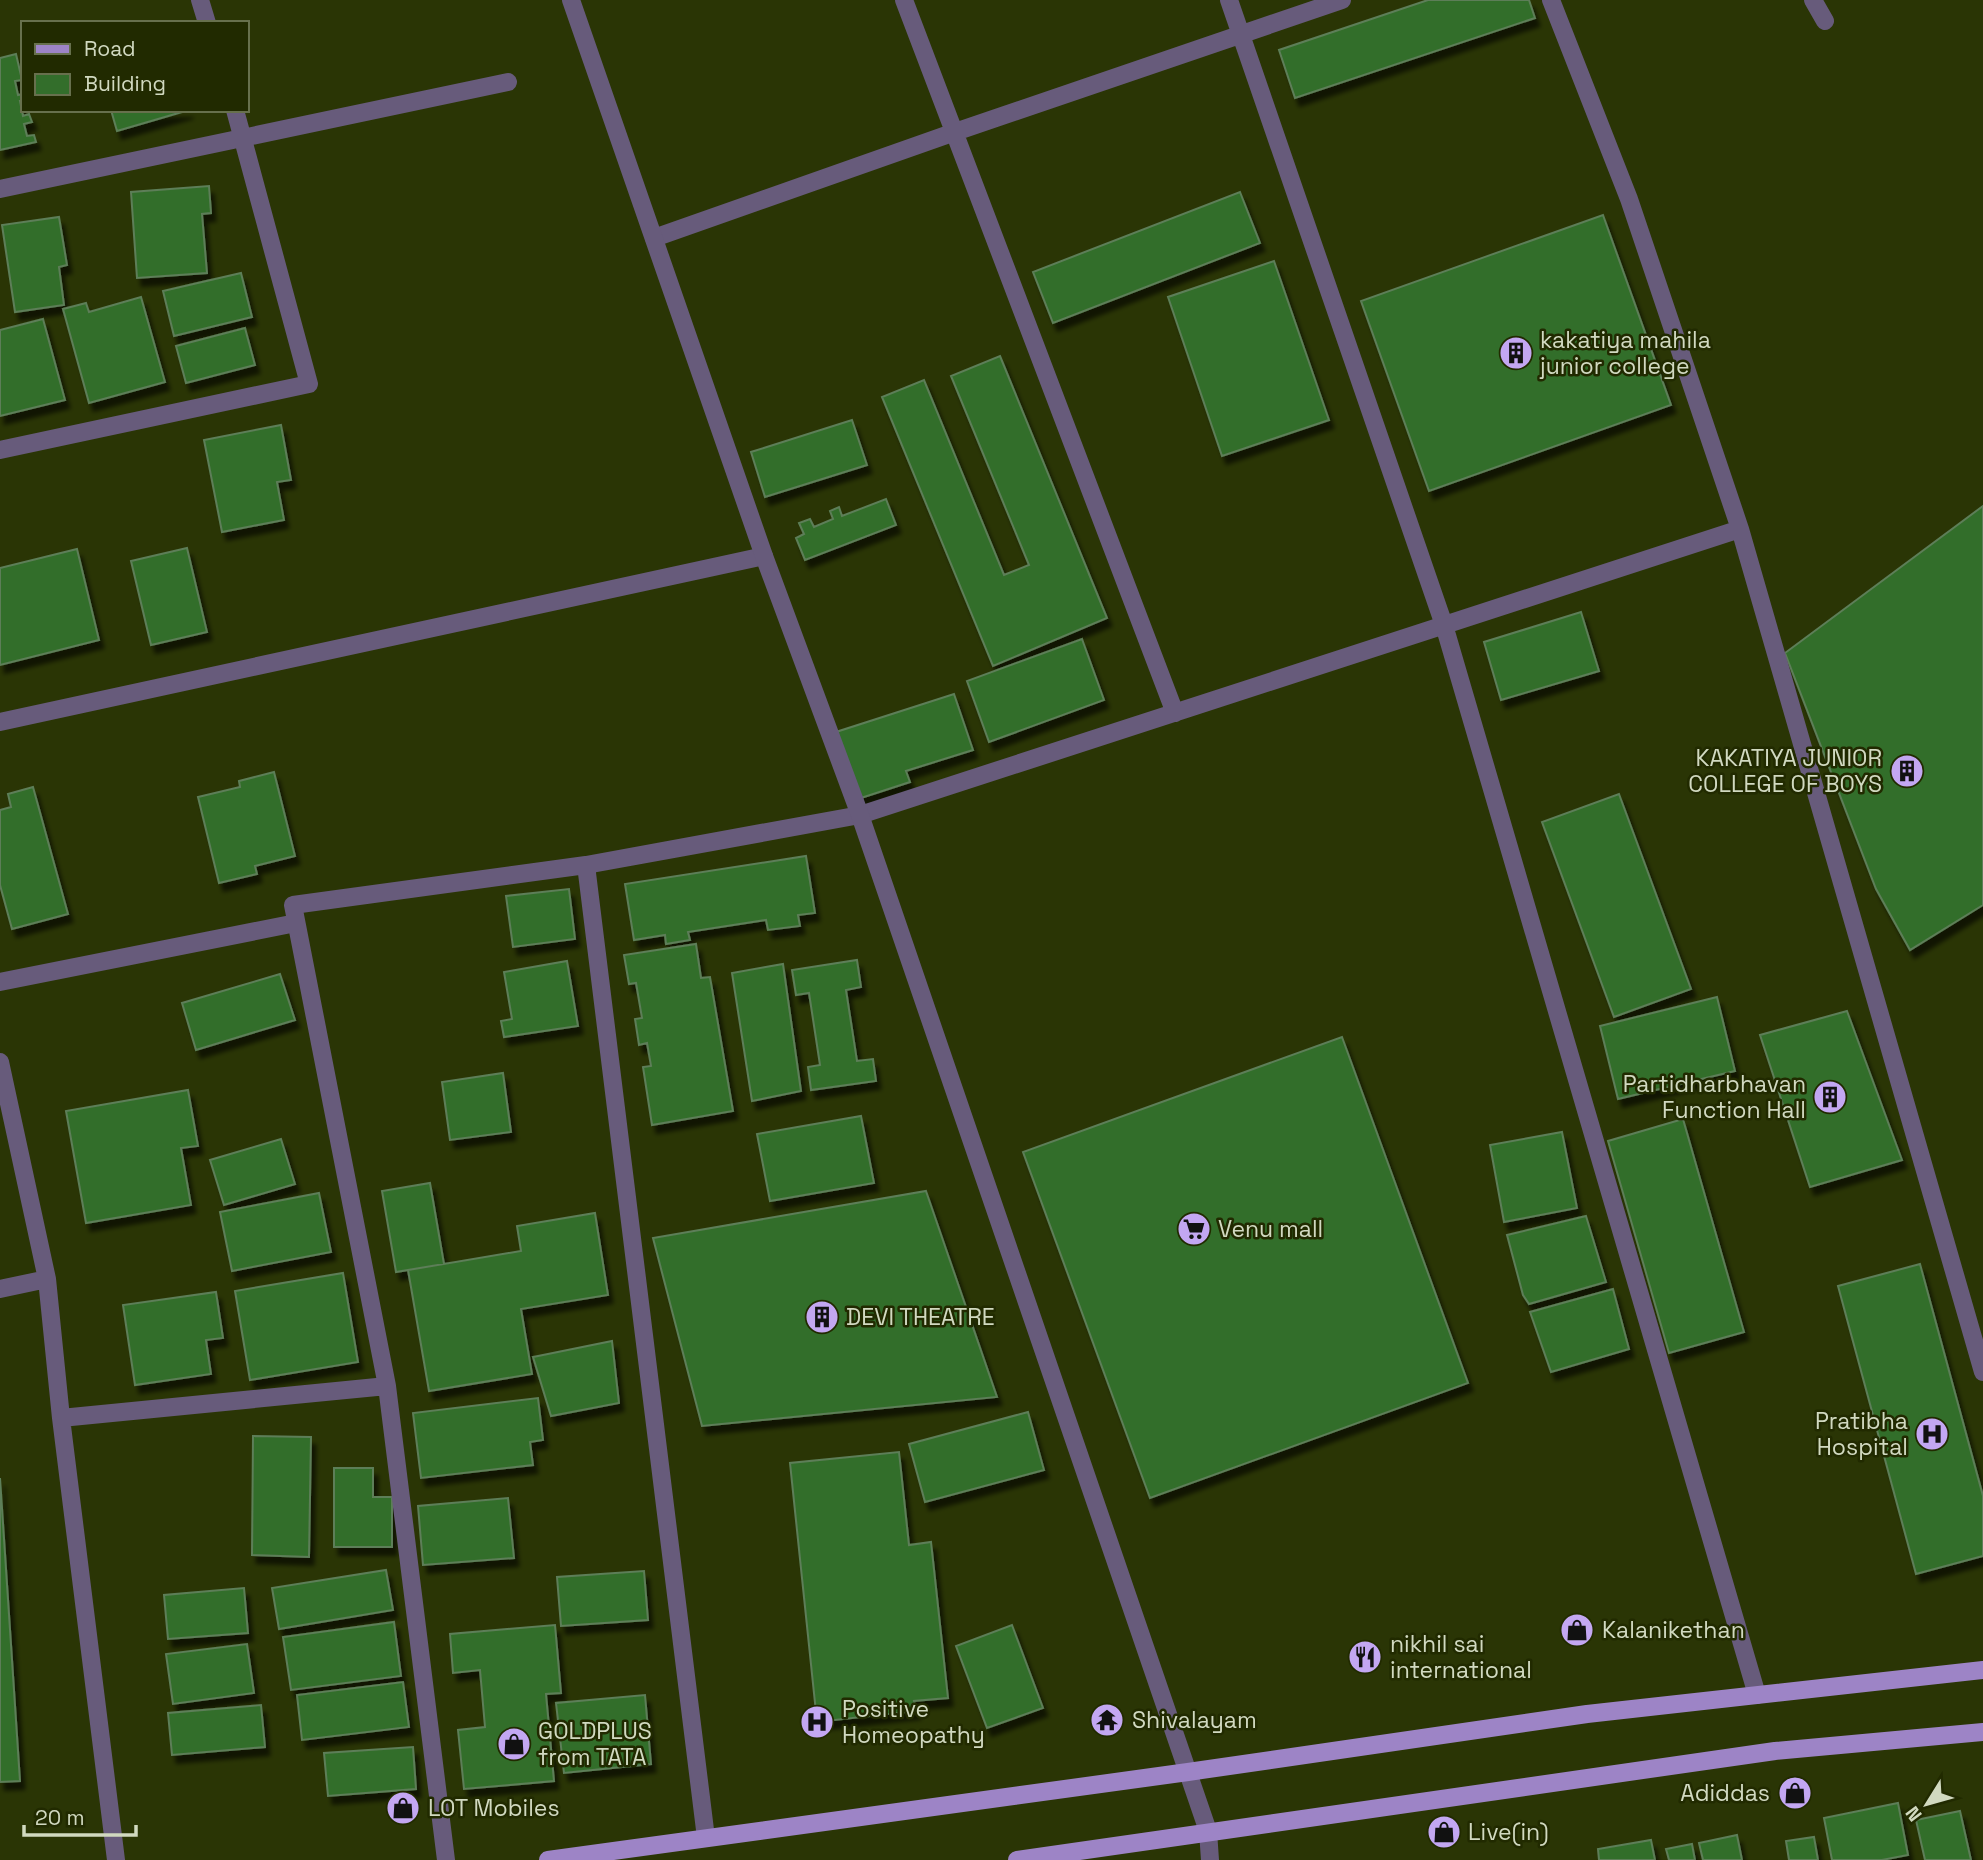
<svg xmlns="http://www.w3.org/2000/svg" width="1983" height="1860" viewBox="0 0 1983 1860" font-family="'Space Grotesk',sans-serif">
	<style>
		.building { fill: #336e2b; stroke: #5d7e58; stroke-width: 2; filter: url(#shadow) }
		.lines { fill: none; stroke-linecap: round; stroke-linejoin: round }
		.minor { stroke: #675b7b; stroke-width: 18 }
		.tertiary { stroke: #675b7b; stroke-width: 18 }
		.primary { stroke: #9d84c6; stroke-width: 18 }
		.labels { text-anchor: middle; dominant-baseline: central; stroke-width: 5; stroke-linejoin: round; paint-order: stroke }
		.poi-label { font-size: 23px; fill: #d1d9c0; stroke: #212a00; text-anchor: start }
	</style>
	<defs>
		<filter id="shadow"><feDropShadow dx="4.5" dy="8" stdDeviation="2" flood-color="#0009"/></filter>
	</defs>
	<rect width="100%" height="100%" fill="#2a3505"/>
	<!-- building -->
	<path class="building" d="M 1428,0 L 1529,0 L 1535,18 L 1295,98 L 1279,50 Z
		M 16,54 L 22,80 L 15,81 L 18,95 L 23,94 L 23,101 L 20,101 L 23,116 L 29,114 L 32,122 L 24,124 L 27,136 L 34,135 L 36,142 L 0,150 L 0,58 Z
		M 111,110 L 189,110 L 117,131 Z
		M 209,186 L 211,213 L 202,214 L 207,273 L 137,278 L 131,192 Z
		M 1240,192 L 1260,243 L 1053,323 L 1033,272 Z
		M 1603,215 L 1671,405 L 1429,491 L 1361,301 Z
		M 59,217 L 67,265 L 59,267 L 64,305 L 15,312 L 2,225 Z
		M 1274,261 L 1329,420 L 1222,456 L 1168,297 Z
		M 241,273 L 252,317 L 174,336 L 163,291 Z
		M 141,297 L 165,382 L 89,403 L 63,309 L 86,303 L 89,312 Z
		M 43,319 L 65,400 L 0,416 L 0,330 Z
		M 245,328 L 255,365 L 186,383 L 176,346 Z
		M 1000,356 L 1107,618 L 993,666 L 882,397 L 924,380 L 1004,575 L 1029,565 L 951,376 Z
		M 852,420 L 867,465 L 765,497 L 751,452 Z
		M 281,425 L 291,480 L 277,482 L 284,520 L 222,532 L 204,440 Z
		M 886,499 L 896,525 L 805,560 L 796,538 L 804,534 L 799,523 L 810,519 L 814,527 L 833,519 L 830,511 L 839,507 L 842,516 Z
		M 1983,506 L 1983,905 L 1910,950 L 1876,889 L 1785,653 Z
		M 187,548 L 207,632 L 151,645 L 131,561 Z
		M 77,549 L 99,640 L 0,665 L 0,568 Z
		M 1581,612 L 1599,671 L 1501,700 L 1484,642 Z
		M 1082,639 L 1104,700 L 989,742 L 967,681 Z
		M 954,694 L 973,750 L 906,771 L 910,782 L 858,799 L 836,732 Z
		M 274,772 L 295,856 L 255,866 L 257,874 L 219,883 L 198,797 L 240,787 L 239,781 Z
		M 33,787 L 68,914 L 12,929 L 0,885 L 0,810 L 11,807 L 8,794 Z
		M 1619,794 L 1691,989 L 1614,1017 L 1542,822 Z
		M 806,856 L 815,913 L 798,915 L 800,926 L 768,930 L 766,920 L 688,932 L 690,940 L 666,944 L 665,935 L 634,940 L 625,884 Z
		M 569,889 L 575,939 L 513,947 L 506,896 Z
		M 696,944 L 701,978 L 710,977 L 733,1111 L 652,1125 L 643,1067 L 651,1066 L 647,1043 L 639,1045 L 635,1019 L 642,1018 L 636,983 L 629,984 L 624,955 Z
		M 857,960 L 861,987 L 846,990 L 857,1061 L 873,1059 L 876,1081 L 811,1090 L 808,1067 L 820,1065 L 809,993 L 796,995 L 792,970 Z
		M 567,961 L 578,1026 L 504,1037 L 501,1021 L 512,1019 L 504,972 Z
		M 783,964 L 801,1091 L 752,1101 L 732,973 Z
		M 280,974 L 295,1020 L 196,1050 L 182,1003 Z
		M 1717,997 L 1735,1071 L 1618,1099 L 1600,1026 Z
		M 1847,1011 L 1902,1160 L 1810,1187 L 1760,1035 Z
		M 1342,1037 L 1468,1383 L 1150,1498 L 1023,1152 Z
		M 503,1073 L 511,1132 L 450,1140 L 442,1082 Z
		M 188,1090 L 198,1146 L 181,1148 L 191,1205 L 86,1223 L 66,1111 Z
		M 861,1116 L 874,1183 L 770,1201 L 757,1134 Z
		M 1683,1119 L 1744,1332 L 1669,1353 L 1608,1141 Z
		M 1562,1132 L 1577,1208 L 1504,1222 L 1490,1145 Z
		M 281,1139 L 295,1184 L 224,1205 L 210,1160 Z
		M 430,1183 L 444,1264 L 396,1272 L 382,1191 Z
		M 926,1191 L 997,1397 L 702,1426 L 653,1238 Z
		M 319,1193 L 331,1252 L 232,1271 L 220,1212 Z
		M 595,1213 L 608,1295 L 521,1309 L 532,1374 L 429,1391 L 408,1270 L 521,1251 L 517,1226 Z
		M 1586,1216 L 1606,1282 L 1529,1304 L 1523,1295 L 1507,1235 Z
		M 1920,1264 L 1983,1496 L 1983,1556 L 1916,1574 L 1838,1286 Z
		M 343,1273 L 358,1362 L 250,1380 L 235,1291 Z
		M 1613,1289 L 1629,1349 L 1551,1372 L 1530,1312 Z
		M 216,1292 L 223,1338 L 206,1340 L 211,1374 L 135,1385 L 123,1305 Z
		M 612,1341 L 619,1403 L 551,1416 L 533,1357 Z
		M 538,1398 L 543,1440 L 530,1442 L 533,1465 L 421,1478 L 413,1413 Z
		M 1028,1412 L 1044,1470 L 925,1502 L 909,1444 Z
		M 253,1436 L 311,1437 L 309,1557 L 252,1555 Z
		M 899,1452 L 909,1545 L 931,1542 L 948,1698 L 914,1701 L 916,1711 L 817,1722 L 790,1463 Z
		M 334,1468 L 373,1468 L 373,1497 L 392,1497 L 392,1547 L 334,1547 Z
		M 0,1478 L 20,1781 L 0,1782 Z
		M 508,1498 L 514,1558 L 423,1565 L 418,1506 Z
		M 386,1570 L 393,1610 L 279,1629 L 272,1588 Z
		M 644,1571 L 648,1620 L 561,1626 L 557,1577 Z
		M 244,1588 L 248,1633 L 168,1639 L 164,1595 Z
		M 394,1622 L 401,1676 L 291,1690 L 283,1637 Z
		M 555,1625 L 561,1693 L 546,1694 L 554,1781 L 464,1789 L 458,1730 L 485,1727 L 480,1670 L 453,1673 L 450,1634 Z
		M 1012,1625 L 1043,1708 L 987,1728 L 956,1646 Z
		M 247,1644 L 254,1693 L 173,1704 L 166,1654 Z
		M 403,1682 L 409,1727 L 302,1740 L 297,1695 Z
		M 645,1695 L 651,1764 L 564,1773 L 556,1703 Z
		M 261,1705 L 265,1747 L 172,1755 L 168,1713 Z
		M 413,1747 L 416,1789 L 328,1796 L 324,1753 Z
		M 1898,1803 L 1908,1855 L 1882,1860 L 1832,1860 L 1824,1818 Z
		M 1960,1811 L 1971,1860 L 1925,1860 L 1916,1820 Z
		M 1737,1835 L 1742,1860 L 1703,1860 L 1699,1843 Z
		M 1814,1837 L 1818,1860 L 1789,1860 L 1786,1841 Z
		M 1651,1840 L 1655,1860 L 1599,1860 L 1598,1849 Z
		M 1692,1844 L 1695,1860 L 1669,1860 L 1666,1849 Z"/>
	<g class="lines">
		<!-- minor -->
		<path class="minor" d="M 200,0 L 207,23
			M 904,0 L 1175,713
			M 1229,0 L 1444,625 L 1757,1695
			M 1551,0 L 1629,199 L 1740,529 L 1983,1372
			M 1813,0 L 1825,21
			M 0,189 L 508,82
			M 654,238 L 955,132 L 1342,0
			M 0,450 L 309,384 L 235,110
			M 0,722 L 764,556
			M 586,865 L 860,815 L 1740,529
			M 0,982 L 296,923
			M 0,1062 L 47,1279
			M 0,1289 L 47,1279 L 61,1418 L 116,1860
			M 61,1418 L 387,1386
			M 446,1860 L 387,1386 L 293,905 L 586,865 L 706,1838"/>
		<!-- tertiary -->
		<path class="tertiary" d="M 571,0 L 764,556 L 860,815 L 1208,1831 L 1210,1860"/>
		<!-- primary -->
		<path class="primary" d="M 548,1860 L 1188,1772 L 1587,1714 L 1983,1670
			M 1017,1860 L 1775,1751 L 1983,1732"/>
	</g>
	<!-- icons -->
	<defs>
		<symbol id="building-disc" viewBox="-11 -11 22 22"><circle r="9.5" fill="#c3a7f2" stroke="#212a00"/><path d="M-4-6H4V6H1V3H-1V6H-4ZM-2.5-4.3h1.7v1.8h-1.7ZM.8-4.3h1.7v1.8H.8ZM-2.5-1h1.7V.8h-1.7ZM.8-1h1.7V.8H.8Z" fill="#111"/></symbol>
		<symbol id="supermarket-disc" viewBox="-11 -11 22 22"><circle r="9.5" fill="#c3a7f2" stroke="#212a00"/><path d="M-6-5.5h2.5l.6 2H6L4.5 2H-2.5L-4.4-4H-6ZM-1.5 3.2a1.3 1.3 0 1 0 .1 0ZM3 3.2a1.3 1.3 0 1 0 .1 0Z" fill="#111"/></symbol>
		<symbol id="hospital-disc" viewBox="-11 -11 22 22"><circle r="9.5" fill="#c3a7f2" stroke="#212a00"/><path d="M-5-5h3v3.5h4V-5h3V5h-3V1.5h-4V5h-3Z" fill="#111"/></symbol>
		<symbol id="shop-disc" viewBox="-11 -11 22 22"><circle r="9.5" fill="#c3a7f2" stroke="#212a00"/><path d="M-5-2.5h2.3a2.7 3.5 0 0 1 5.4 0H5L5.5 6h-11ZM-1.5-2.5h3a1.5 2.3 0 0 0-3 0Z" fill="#111"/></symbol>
		<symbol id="restaurant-disc" viewBox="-11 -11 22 22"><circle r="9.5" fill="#c3a7f2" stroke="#212a00"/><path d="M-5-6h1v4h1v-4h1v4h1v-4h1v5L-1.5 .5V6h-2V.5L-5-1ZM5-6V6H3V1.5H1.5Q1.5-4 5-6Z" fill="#111"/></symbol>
		<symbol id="temple-disc" viewBox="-11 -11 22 22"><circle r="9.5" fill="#c3a7f2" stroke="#212a00"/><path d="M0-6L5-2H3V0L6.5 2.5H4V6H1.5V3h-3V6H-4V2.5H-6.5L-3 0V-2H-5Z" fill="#111"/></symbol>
	</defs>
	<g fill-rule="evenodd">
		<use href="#building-disc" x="1497" y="334" width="38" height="38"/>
		<use href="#building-disc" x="1888" y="752" width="38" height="38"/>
		<use href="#building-disc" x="1811" y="1078" width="38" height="38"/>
		<use href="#supermarket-disc" x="1175" y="1210" width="38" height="38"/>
		<use href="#building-disc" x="803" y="1298" width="38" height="38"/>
		<use href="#hospital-disc" x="1913" y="1415" width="38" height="38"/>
		<use href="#shop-disc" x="1558" y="1611" width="38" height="38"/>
		<use href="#restaurant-disc" x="1346" y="1638" width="38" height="38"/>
		<use href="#temple-disc" x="1088" y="1701" width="38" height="38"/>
		<use href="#hospital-disc" x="798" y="1703" width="38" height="38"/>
		<use href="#shop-disc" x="495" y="1725" width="38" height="38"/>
		<use href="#shop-disc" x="1776" y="1774" width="38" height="38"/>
		<use href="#shop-disc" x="384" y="1789" width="38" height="38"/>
		<use href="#shop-disc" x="1425" y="1813" width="38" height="38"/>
	</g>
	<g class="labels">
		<!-- poi labels -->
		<g class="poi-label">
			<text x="1540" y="340">kakatiya mahila<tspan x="1540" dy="26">junior college</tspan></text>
			<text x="1882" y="758" text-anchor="end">KAKATIYA JUNIOR<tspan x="1882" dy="26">COLLEGE OF BOYS</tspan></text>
			<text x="1806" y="1084" text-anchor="end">Partidharbhavan<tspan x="1806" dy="26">Function Hall</tspan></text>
			<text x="1218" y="1229">Venu mall</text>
			<text x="846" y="1317">DEVI THEATRE</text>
			<text x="1908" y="1421" text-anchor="end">Pratibha<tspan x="1908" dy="26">Hospital</tspan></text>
			<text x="1602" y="1630">Kalanikethan</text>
			<text x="1390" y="1644">nikhil sai<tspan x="1390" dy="26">international</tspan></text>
			<text x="842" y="1709">Positive<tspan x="842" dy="26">Homeopathy</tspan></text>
			<text x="1132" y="1720">Shivalayam</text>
			<text x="538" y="1731">GOLDPLUS<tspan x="538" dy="26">from TATA</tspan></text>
			<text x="1770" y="1793" text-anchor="end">Adiddas</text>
			<text x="428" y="1808">LOT Mobiles</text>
			<text x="1468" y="1832">Live(in)</text>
		</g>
	</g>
	<!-- legend -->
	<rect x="21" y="21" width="228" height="91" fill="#212a00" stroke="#67704d" stroke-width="2"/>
	<rect x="35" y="44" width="35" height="10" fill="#9d84c6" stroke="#67704d" stroke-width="2"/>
	<text x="84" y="56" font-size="21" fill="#d1d9c0">Road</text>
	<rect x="35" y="74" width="35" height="21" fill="#336e2b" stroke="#67704d" stroke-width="2"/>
	<text x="84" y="91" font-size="21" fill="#d1d9c0">Building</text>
	<!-- north arrow -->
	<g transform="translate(1927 1804) rotate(233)" stroke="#212a00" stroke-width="5" paint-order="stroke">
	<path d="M0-5L12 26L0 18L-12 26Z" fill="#d1d9c0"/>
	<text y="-10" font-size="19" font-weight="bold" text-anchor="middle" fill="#d1d9c0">N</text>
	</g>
	<!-- scale -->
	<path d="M24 1825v10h112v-10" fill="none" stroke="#d1d9c0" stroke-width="3.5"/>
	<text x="35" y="1825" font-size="21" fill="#d1d9c0" stroke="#212a00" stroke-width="5" paint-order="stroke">20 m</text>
</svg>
